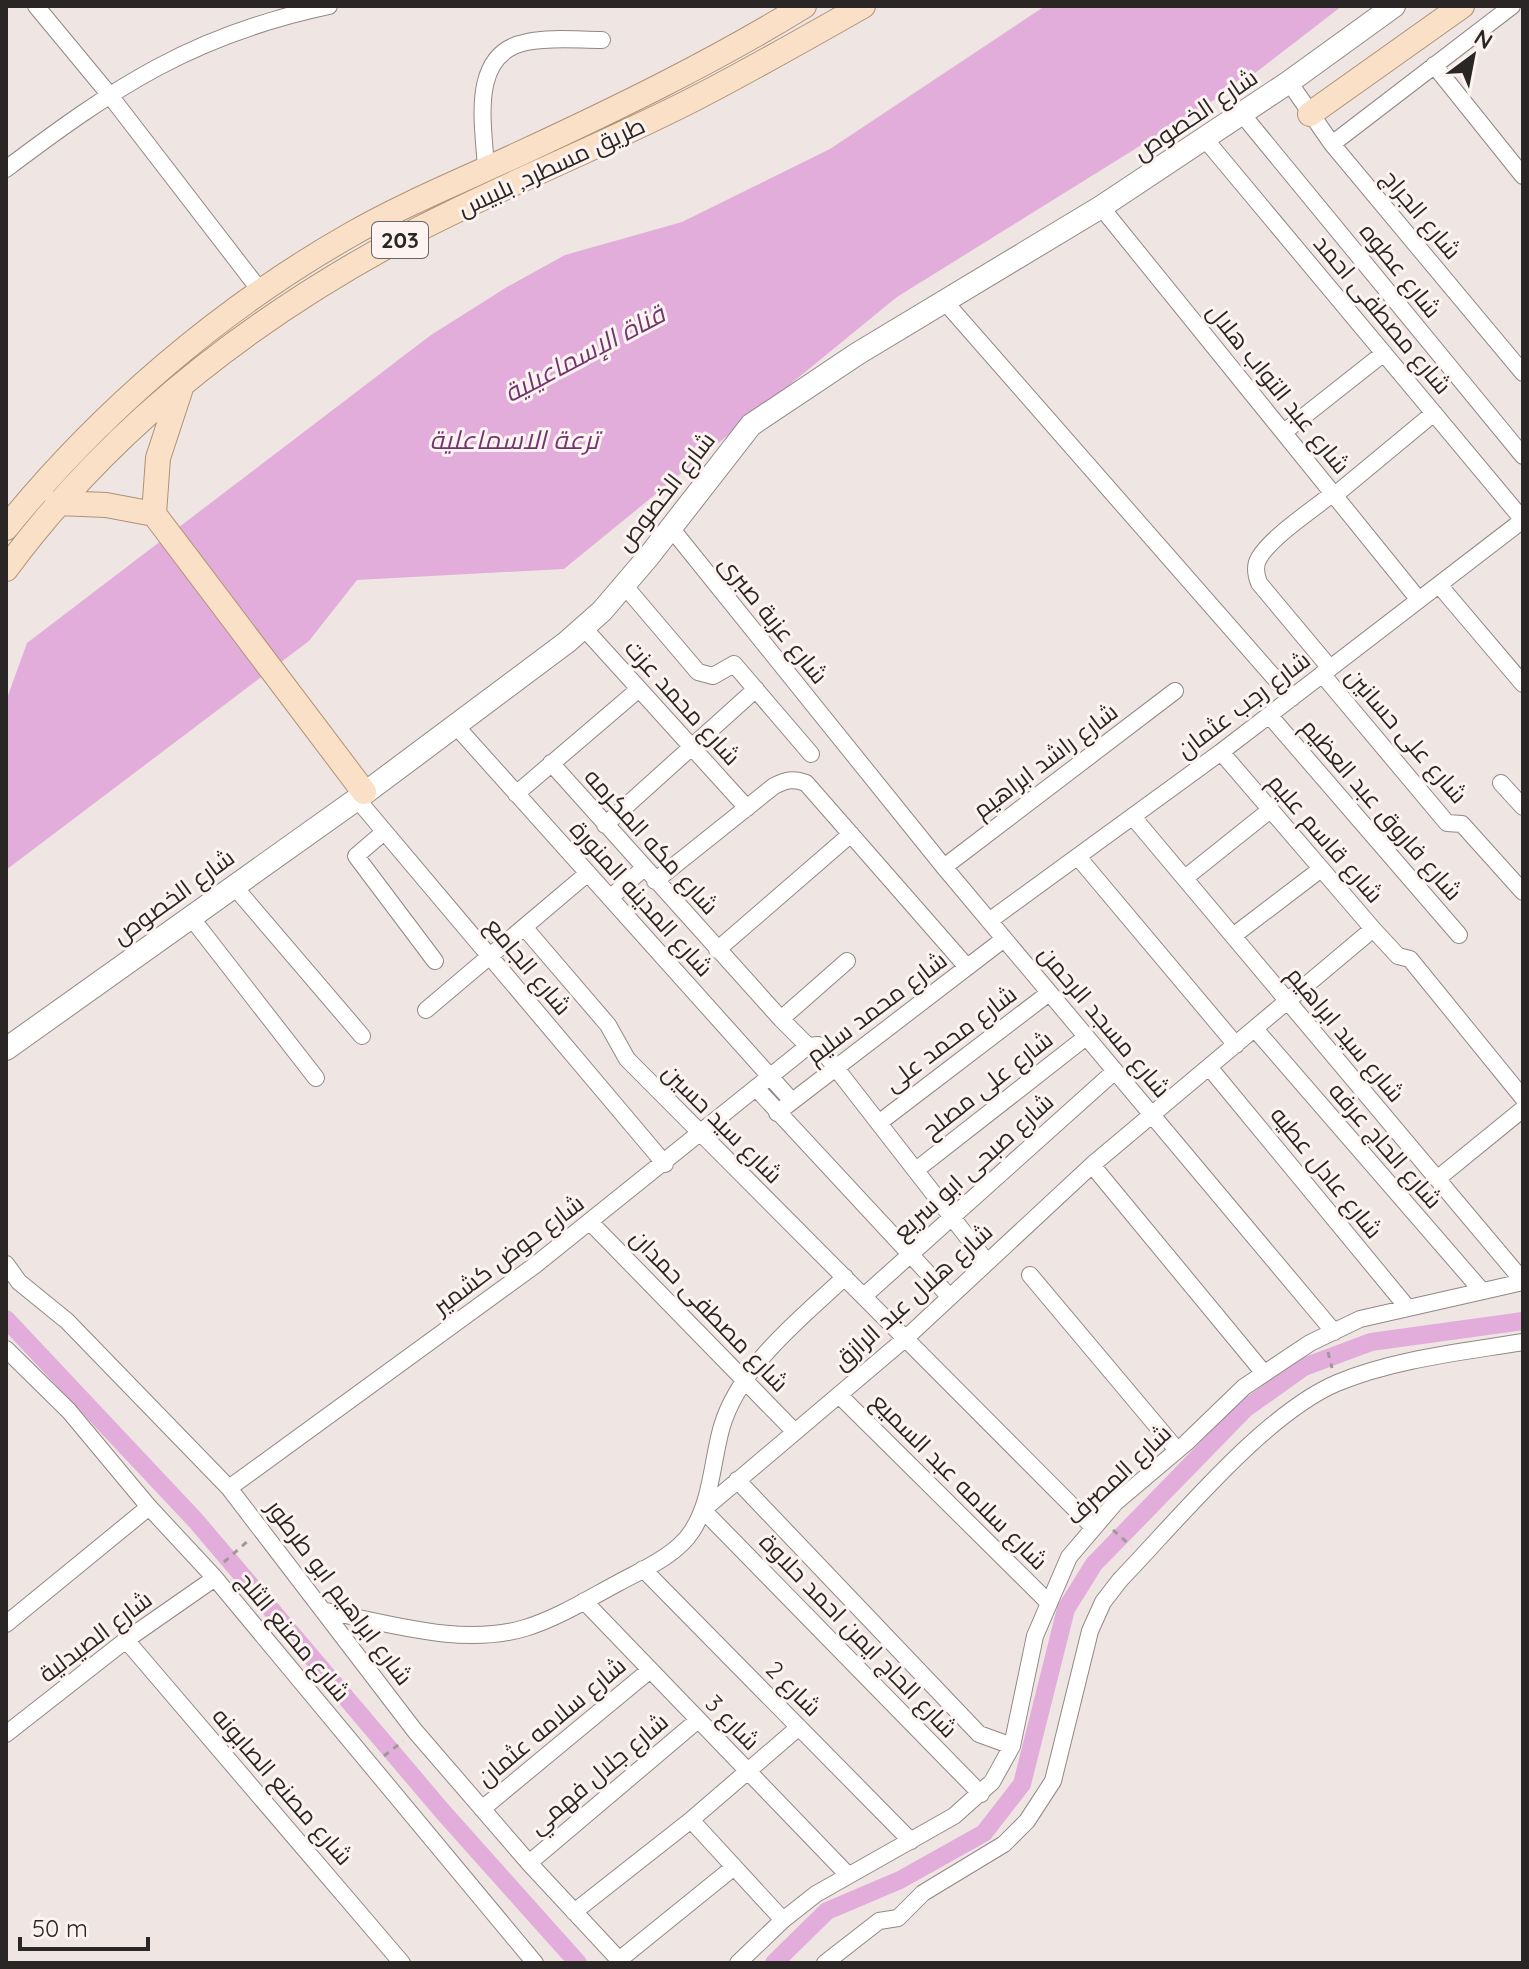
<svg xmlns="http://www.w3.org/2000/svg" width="1529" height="1969" viewBox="0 0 1529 1969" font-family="Quicksand,Cairo,sans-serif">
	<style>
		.water { fill: #e2addb }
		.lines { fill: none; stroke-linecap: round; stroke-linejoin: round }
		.canal { stroke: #e2addb; stroke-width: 18 }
		.minor-casing { stroke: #918886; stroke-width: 18 }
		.secondary-casing { stroke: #918886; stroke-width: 24 }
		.primary-casing { stroke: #ae9276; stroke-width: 26 }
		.path { stroke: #9f9896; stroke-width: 3; stroke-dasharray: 6 6; stroke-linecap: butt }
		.minor { stroke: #fff; stroke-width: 16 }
		.secondary { stroke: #fff; stroke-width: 22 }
		.primary { stroke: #f9e0c7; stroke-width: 24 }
		.labels { text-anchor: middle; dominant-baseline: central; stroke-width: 6; stroke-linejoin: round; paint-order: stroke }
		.shield { fill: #fdf3f0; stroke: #696462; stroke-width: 2 }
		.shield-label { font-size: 22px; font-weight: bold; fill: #292625 }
		.street-label { font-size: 24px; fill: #292625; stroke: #fdf3f0 }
		.water-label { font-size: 26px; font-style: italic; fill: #73356e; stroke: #fdf3f0 }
	</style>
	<rect width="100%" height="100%" fill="#efe6e3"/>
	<!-- water -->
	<path class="water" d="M 1045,6 L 1342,6 L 1246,80 L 897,297 L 564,569 L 357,580 L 309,641 L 6,870 L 6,701 L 27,643 L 431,335 L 507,287 L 565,255 L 682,222 L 830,149 Z"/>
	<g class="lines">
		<!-- canal -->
		<path class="canal" d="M 6,1319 L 196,1521 L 443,1812 L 578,1963
			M 774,1963 L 827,1911 L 900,1880 L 984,1833 L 1022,1784 L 1066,1609 L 1094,1564 L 1245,1409 L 1304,1367 L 1371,1342 L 1523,1321"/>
		<defs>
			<path id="minor" d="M 36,6 L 108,93 L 262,293
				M 1434,65 L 1523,176
				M 1289,82 L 1332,144 L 1523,373
				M 1242,114 L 1523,456
				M 1332,144 L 1512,6
				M 6,169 C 115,87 192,35 329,6
				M 486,169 C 484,126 468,53 527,42 C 550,37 578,40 602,40
				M 1101,207 L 1419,600
				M 946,303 L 1292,698
				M 1284,432 L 1384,353
				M 1335,495 L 1434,413
				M 671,528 L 944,867 L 1334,1332
				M 624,585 L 698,672 L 713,676 L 734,664 L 811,754
				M 1439,585 L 1523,684
				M 583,627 L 747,808
				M 1330,668 L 1259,583 C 1256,575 1254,566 1259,558 C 1272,536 1313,510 1333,493
				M 1322,674 L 1447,823 L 1462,824 L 1523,892
				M 1269,715 L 1459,935
				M 456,726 L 792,1101
				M 1221,752 L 1373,929 L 1398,956 L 1410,959 L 1523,1098
				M 551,763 L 781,1019 L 808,1046 L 818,1045 L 986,1261
				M 1501,783 L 1523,807
				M 516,794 L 639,689
				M 357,799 L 665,1164
				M 1133,817 L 1523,1281
				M 605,825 L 756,689
				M 384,832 L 356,856 L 435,961
				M 1078,857 L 1236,1045
				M 944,867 L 1175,691
				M 1185,878 L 1270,810
				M 655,881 L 774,786 C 786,780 793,778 806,783 L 967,967
				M 233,885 L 362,1036
				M 610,898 L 644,868
				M 190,916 L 316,1078
				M 989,921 L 1221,752 L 1523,520 L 1205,139
				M 524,927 L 608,1025 L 627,1059 L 1092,1526
				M 1233,936 L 1321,869
				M 717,950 L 851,834
				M 426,1010 L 588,873
				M 781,1019 L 847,961
				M 1255,1029 L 1482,1291
				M 1209,1067 L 1407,1307
				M 756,1088 L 948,1295
				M 777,1113 L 1004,939
				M 880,1122 L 1049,993
				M 1092,1165 L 1263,1372
				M 916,1170 L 1086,1037
				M 1437,1179 L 1523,1109
				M 590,1222 L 795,1432
				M 6,1264 L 19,1282 L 67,1321 L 229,1488 L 415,1731 L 529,1863 L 622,1963
				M 1030,1275 L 1177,1450
				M 864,1296 L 1115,1071
				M 6,1349 L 69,1411 L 149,1507 L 215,1578 L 535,1963
				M 839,1395 L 1048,1602
				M 737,1480 L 979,1734 L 1012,1746
				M 229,1488 L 534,1266 L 808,1046
				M 643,1569 L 911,1841
				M 584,1601 L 848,1875
				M 326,1611 C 387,1623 463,1647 525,1628 C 558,1618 588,1599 618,1583 C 642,1570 677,1555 692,1531 C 712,1500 712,1460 722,1426 C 740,1366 801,1318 845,1277
				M 6,1624 L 149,1507
				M 126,1640 L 402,1963
				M 6,1734 L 126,1640 L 215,1578
				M 981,1794 L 703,1510 L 906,1338 L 1092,1165 L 1373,929
				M 482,1809 L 650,1670
				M 691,1820 L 783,1920
				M 529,1863 L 698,1720
				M 574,1912 L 691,1820 L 799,1727
				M 619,1960 L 734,1867
				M 738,1963 L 783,1920 L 816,1894 L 954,1816 L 992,1782 L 1012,1746 L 1035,1636 L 1069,1557 L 1115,1503 L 1186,1443 L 1244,1387 L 1310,1343 L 1360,1319 L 1523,1282
				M 825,1963 L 879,1921 L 898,1918 L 923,1893 L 1004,1844 L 1027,1821 L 1053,1781 L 1090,1631 L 1103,1602 L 1120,1580 C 1177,1521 1264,1414 1337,1383 C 1394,1359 1463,1352 1523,1342"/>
			<path id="secondary" d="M 6,1049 L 357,799 L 567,642 L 602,611 L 649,556 L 751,425 L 857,354 L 1101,207 L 1289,82 L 1394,6"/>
			<path id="primary" d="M 1310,114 L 1462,6
				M 182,385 L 158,458 L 154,514 L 364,792
				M 57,503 L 106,505 L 154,514
				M 6,528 C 100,412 220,309 350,235 C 404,204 463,180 519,154 C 616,109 713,62 804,6
				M 6,569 C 114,423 258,313 419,229 C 510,182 607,144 698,97 C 754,68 808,37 863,6"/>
		</defs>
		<!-- minor casing -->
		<use href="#minor" class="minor-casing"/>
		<!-- secondary casing -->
		<use href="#secondary" class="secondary-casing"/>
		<!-- primary casing -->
		<use href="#primary" class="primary-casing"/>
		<!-- path -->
		<path class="path" d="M 1328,1352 L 1332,1368
			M 1113,1530 L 1131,1546
			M 224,1562 L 248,1541
			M 384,1756 L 403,1741"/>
		<!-- minor -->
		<use href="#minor" class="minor"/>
		<!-- secondary -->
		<use href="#secondary" class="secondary"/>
		<!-- primary -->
		<use href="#primary" class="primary"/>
	</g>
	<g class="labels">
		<!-- shield labels -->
		<rect class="shield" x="372" y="222" width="56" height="36" rx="6"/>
		<g class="shield-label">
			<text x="400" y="240">203</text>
		</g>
		<!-- street labels -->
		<g class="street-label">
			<text transform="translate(1195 114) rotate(-34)">شارع الخصوص</text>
			<text transform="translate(551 166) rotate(-25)">طريق مسطرد, بلبيس</text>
			<text transform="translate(1422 214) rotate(50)">شارع الجراج</text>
			<text transform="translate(1401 270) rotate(51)">شارع عطوه</text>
			<text transform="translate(1383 314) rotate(50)">شارع مصطفى احمد</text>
			<text transform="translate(1279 388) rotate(51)">شارع عبد التواب هلال</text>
			<text transform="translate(665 491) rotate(-52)">شارع الخصوص</text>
			<text transform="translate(774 619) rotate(51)">شارع عزبة صبرى</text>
			<text transform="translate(683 702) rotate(48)">شارع محمد عزت</text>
			<text transform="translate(1243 704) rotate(-37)">شارع رجب عثمان</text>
			<text transform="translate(1407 735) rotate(49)">شارع على حسانين</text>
			<text transform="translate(1045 760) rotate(-37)">شارع راشد ابراهيم</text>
			<text transform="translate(1382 809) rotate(49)">شارع فاروق عبد العظيم</text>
			<text transform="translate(1326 838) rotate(49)">شارع قاسم عليم</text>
			<text transform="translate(652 841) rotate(48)">شارع مكه المكرمه</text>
			<text transform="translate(173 896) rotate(-36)">شارع الخصوص</text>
			<text transform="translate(642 898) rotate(48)">شارع المدينه المنورة</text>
			<text transform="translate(529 966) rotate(50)">شارع الجامع</text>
			<text transform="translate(876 1007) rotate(-37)">شارع محمد سليم</text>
			<text transform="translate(1105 1021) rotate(50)">شارع مسجد الرحمن</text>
			<text transform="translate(1346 1034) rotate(50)">شارع سيد ابراهيم</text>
			<text transform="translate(950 1038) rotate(-37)">شارع محمد على</text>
			<text transform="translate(987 1084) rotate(-38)">شارع على مصلح</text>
			<text transform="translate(723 1123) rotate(45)">شارع سيد حسين</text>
			<text transform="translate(1386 1145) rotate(49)">شارع الحاج عرفه</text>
			<text transform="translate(973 1166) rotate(-42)">شارع صبحى ابو سريع</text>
			<text transform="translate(1327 1172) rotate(51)">شارع عادل عطيه</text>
			<text transform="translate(508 1254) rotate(-37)">شارع حوض كشمير</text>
			<text transform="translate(912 1296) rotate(-42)">شارع هلال عبد الرازق</text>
			<text transform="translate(710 1310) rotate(46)">شارع مصطفى حمدان</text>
			<text transform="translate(1118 1474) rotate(-43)">شارع المصرف</text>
			<text transform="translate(960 1481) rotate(45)">شارع سلامه عبد السميع</text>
			<text transform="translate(340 1592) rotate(53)">شارع ابراهيم ابو طرطور</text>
			<text transform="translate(859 1635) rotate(46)">شارع الحاج ايمن احمد حلاوة</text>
			<text transform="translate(95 1636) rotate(-37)">شارع الصيدلية</text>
			<text transform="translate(294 1636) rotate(50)">شارع مصنع الثلج</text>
			<text transform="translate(794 1688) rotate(45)">شارع 2</text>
			<text transform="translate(551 1721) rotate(-40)">شارع سلامه عثمان</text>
			<text transform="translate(733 1722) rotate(46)">شارع 3</text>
			<text transform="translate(598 1773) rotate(-40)">شارع جلال فهمي</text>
			<text transform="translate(283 1786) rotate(49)">شارع مصنع الصابونه</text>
		</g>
		<!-- water labels -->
		<g class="water-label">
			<text transform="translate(584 353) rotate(-28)">قناة الإسماعيلية</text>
			<text x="514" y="439">ترعة الاسماعلية</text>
		</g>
	</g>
	<!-- border -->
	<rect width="1529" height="1969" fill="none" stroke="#292625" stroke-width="16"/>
	<!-- north arrow -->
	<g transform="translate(1473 56) rotate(32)" stroke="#fdf3f0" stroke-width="6" paint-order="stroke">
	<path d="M0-6L14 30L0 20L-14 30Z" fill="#292625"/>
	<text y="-12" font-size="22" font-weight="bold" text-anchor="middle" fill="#292625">N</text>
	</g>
	<!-- scale -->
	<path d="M20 1937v12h128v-12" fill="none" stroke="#292625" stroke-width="4"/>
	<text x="32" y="1937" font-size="24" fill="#292625" stroke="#fdf3f0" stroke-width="6" paint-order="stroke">50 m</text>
</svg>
